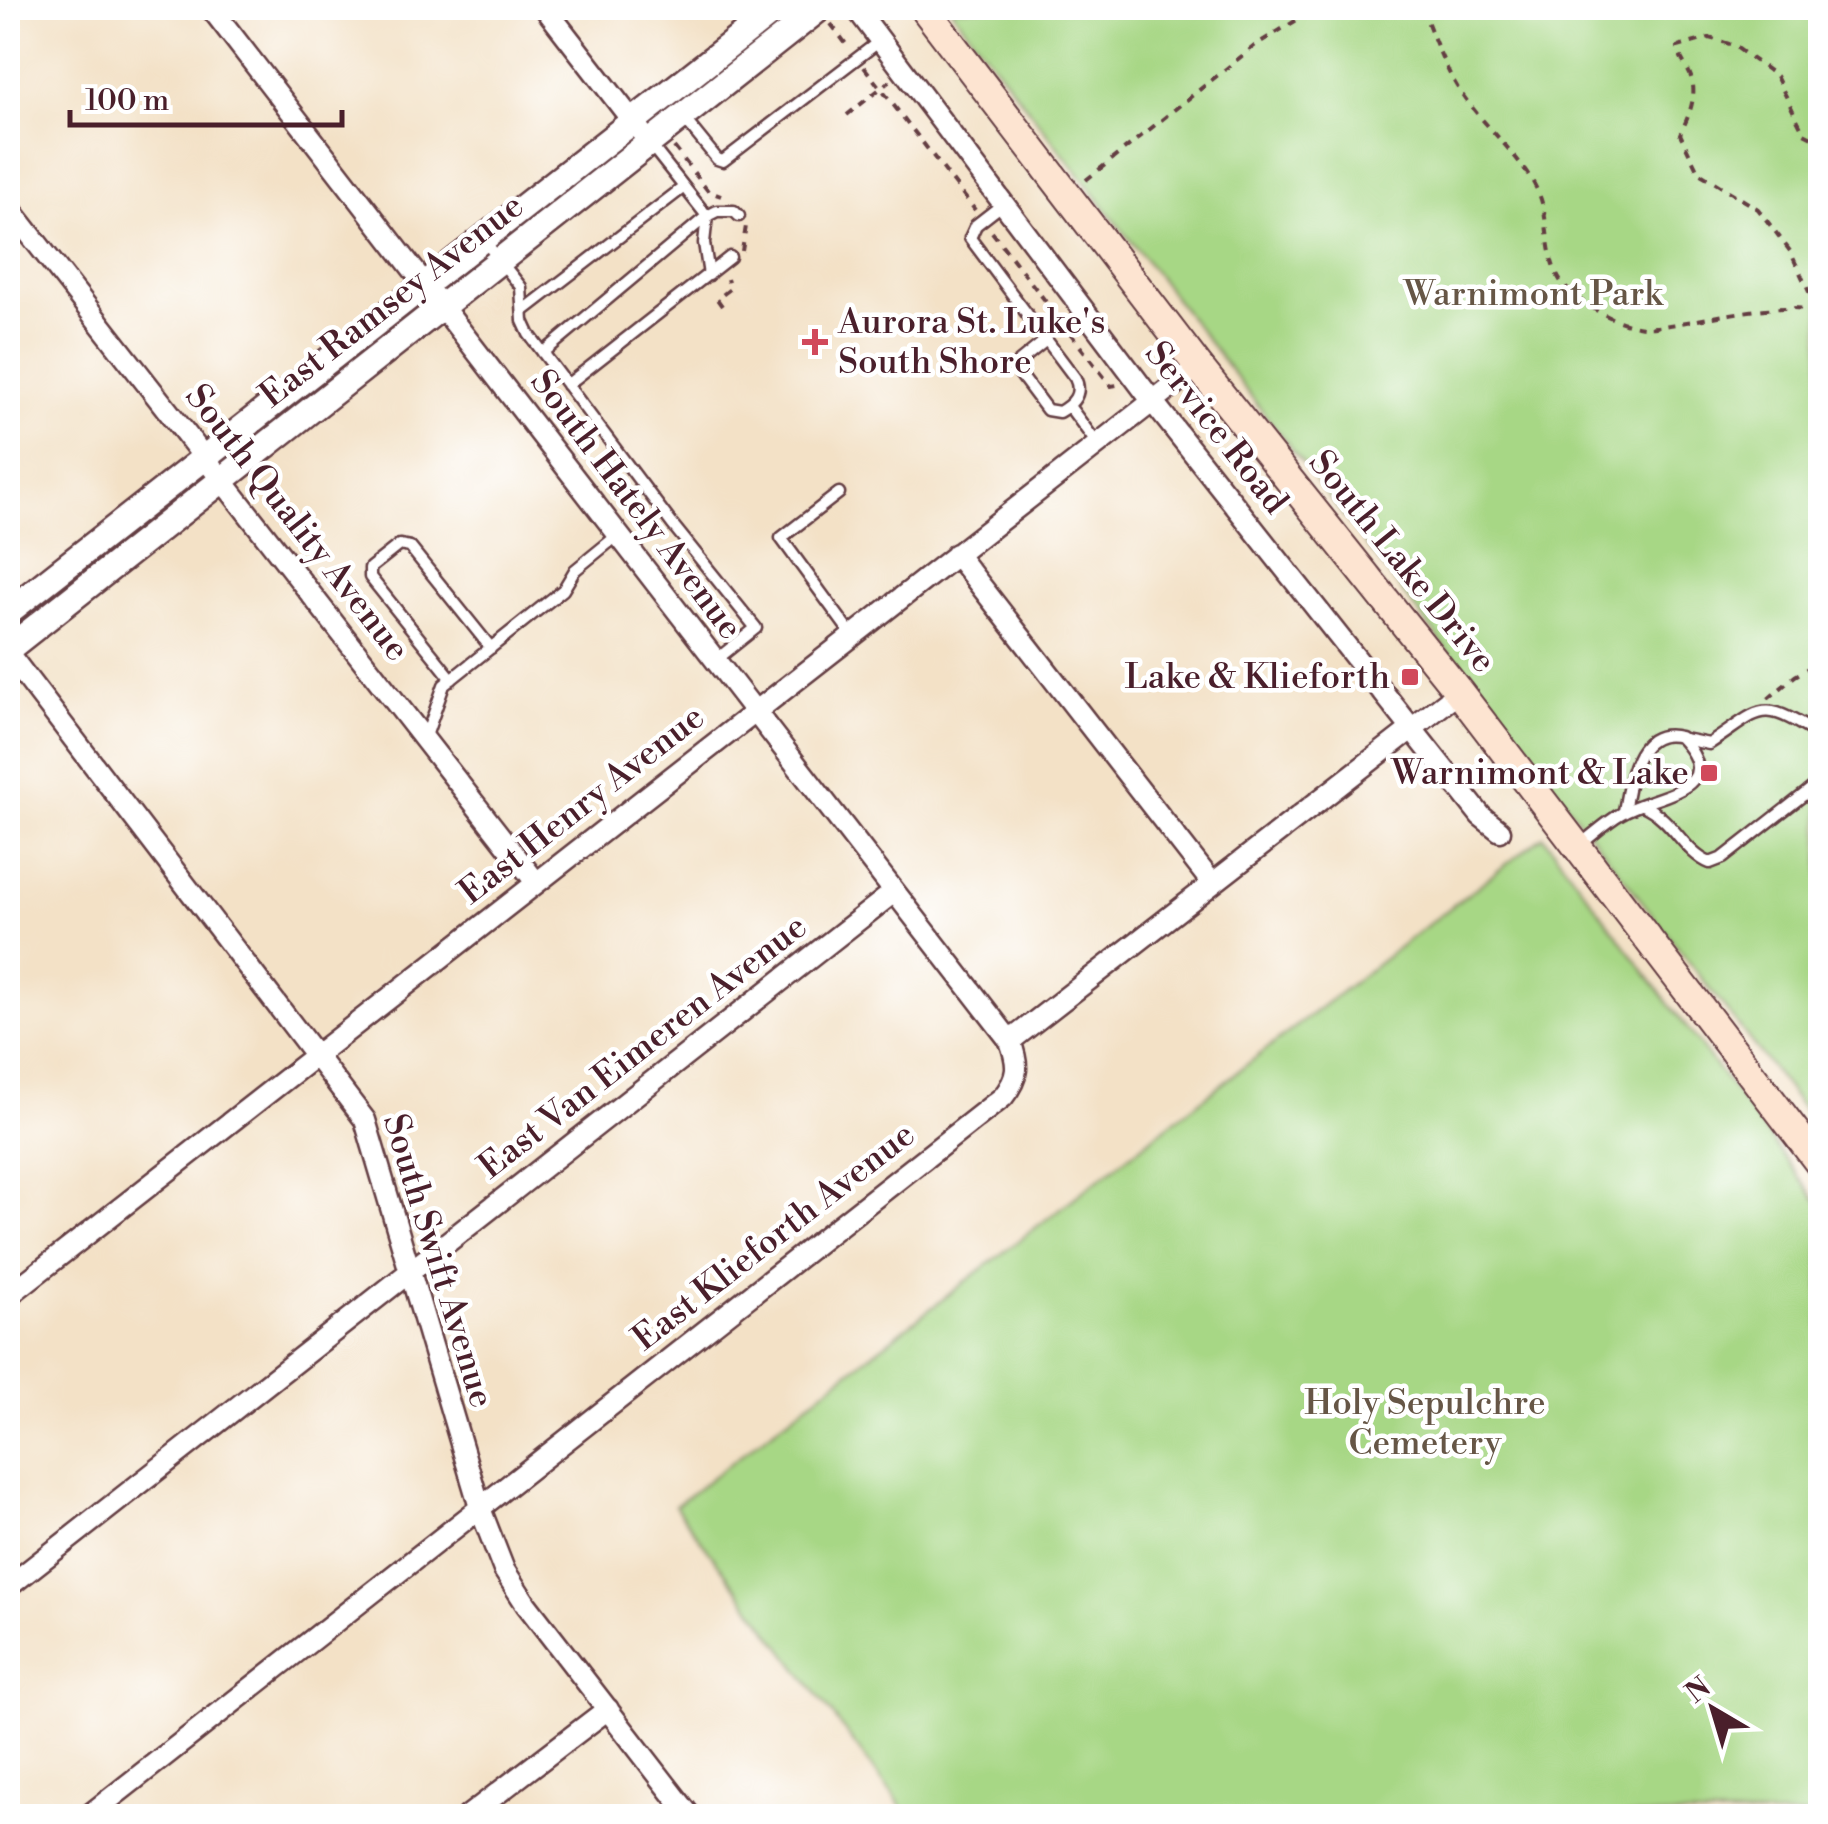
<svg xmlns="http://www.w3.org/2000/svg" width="1828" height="1824" viewBox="0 0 1828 1824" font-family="'Libre Bodoni',serif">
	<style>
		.green { fill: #a7d785; stroke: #787b58; stroke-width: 2.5 }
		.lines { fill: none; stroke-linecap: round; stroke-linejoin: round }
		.service-casing { stroke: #633c42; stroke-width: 15 }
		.minor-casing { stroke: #633c42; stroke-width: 25 }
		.tertiary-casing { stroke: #633c42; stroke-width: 30 }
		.secondary-casing { stroke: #633c42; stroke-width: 32 }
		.path { stroke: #633c42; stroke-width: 4; stroke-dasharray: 8 8; stroke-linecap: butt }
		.service { stroke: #fff; stroke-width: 10 }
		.minor { stroke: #fff; stroke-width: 20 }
		.tertiary { stroke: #fff; stroke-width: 25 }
		.secondary { stroke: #fde4d1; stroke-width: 28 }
		.poi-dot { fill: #d1495b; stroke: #fff; stroke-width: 4 }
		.labels { text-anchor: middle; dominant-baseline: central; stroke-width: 9; stroke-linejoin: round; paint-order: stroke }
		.park-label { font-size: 35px; fill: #665646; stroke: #fff }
		.street-label { font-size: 35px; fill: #4a1f2b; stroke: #fff }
		.poi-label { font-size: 35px; fill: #4a1f2b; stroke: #fff; text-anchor: end }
	</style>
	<rect width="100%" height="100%" fill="#fff"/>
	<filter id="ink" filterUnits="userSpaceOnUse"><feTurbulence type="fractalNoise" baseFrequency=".01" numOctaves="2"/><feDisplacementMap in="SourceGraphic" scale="20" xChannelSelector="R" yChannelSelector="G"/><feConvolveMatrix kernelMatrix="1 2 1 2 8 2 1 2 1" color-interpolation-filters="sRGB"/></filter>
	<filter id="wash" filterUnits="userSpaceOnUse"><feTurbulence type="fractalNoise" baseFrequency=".0048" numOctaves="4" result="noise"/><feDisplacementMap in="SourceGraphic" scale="40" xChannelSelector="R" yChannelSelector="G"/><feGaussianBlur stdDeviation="2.25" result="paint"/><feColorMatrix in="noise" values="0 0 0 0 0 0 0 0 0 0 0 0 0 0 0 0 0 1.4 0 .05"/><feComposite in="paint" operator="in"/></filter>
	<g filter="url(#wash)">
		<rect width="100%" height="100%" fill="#f3e1c6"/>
		<!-- green -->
		<path class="green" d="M 950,8 L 1820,8 L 1820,1131 Z
			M 1543,836 L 1820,1205 L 1820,1816 L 909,1816 L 675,1506 Z"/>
	</g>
	<g filter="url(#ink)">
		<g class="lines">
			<defs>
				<path id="service" d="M 682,116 L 717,159 L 723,161 L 881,40
					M 650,144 L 707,216 L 704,243 L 709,275
					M 1003,204 L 976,225 L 970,238 L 1075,378 C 1083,394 1073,404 1059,412 L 1047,410 L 1014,366 L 1046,340
					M 483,239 L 521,287 L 523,321 L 529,334 L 672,524 L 756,628 L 716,660
					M 523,311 L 684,187
					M 543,353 L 707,216 L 717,211 L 734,211 L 739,216
					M 567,385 L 730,257
					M 1069,406 L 1098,445
					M 839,493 L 781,538 L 852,635
					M 452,679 L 370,577 L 370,568 L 399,545 L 410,547 L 491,648
					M 425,739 L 444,685 L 563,590 L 575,570 L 618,535
					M 1684,739 L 1709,744 C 1764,708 1759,697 1820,736
					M 1642,805 C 1674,819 1683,852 1710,863 L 1723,858 L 1820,782
					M 1577,847 C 1592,836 1606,822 1622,813 C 1653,794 1732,792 1680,737 C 1635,726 1630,780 1624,811"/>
				<path id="minor" d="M 211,8 L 1010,1041
					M 545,8 L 641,132
					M 856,8 L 1153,402 L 1481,816 L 1500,831
					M 8,206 L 535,881
					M 956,554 L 1212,883
					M 8,653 L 365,1120 L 481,1511 L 504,1570 L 526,1604 L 690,1816
					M 8,1296 L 1198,366
					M 8,1587 L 894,892
					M 88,1816 L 1003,1097 C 1019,1077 1019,1065 1010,1041 L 1459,692
					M 468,1816 L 608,1709"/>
				<path id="tertiary" d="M 8,612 L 777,8
					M 8,649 L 820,8"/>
				<path id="secondary" d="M 924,8 L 1198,366 L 1459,692 L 1820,1164"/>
			</defs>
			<!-- service casing -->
			<use href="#service" class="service-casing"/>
			<!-- minor casing -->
			<use href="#minor" class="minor-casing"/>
			<!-- tertiary casing -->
			<use href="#tertiary" class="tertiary-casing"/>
			<!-- secondary casing -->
			<use href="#secondary" class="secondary-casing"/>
			<!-- path -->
			<path class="path" d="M 1422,8 C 1434,38 1445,71 1464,97 C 1487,129 1523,158 1539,194 C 1551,223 1543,265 1567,289 C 1587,308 1626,330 1655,327 C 1695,323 1790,296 1820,314
				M 831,24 L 849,48
				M 864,67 L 975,210
				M 847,115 L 890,81
				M 674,147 L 708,191 L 721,196
				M 1086,180 L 1257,44 L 1317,8
				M 992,232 L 1111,386 L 1117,385
				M 742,251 L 746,226
				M 722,306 L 717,299 L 730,289 L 727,279
				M 1817,309 L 1790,251 L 1758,209 L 1699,173 L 1680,134 C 1688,118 1698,96 1691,77 C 1687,66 1680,60 1678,47 L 1709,38 L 1733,45 L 1776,76 L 1804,133 L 1820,141
				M 1768,699 L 1795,676 L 1820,661"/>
			<!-- service -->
			<use href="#service" class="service"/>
			<!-- minor -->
			<use href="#minor" class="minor"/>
			<!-- tertiary -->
			<use href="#tertiary" class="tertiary"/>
			<!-- secondary -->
			<use href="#secondary" class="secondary"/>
		</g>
	</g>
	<!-- markers -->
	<g class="poi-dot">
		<path d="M810 327h10v10h10v10h-10v10h-10v-10h-10v-10h10z"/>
		<rect x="1400" y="667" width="20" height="20" rx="5"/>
		<rect x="1699" y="763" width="20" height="20" rx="5"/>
	</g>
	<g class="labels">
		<!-- park labels -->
		<g class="park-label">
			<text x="1533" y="294">Warnimont Park</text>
			<text x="1425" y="1403">Holy Sepulchre<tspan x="1425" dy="40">Cemetery</tspan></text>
		</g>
		<!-- street labels -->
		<g class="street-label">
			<text transform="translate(392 301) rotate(-38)">East Ramsey Avenue</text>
			<text transform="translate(1216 428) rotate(52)">Service Road</text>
			<text transform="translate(636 505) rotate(53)">South Hately Avenue</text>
			<text transform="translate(297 523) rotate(52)">South Quality Avenue</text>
			<text transform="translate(1402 562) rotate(51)">South Lake Drive</text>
			<text transform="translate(582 805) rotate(-38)">East Henry Avenue</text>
			<text transform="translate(643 1047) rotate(-38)">East Van Eimeren Avenue</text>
			<text transform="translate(774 1237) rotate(-38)">East Klieforth Avenue</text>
			<text transform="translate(438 1261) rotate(73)">South Swift Avenue</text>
		</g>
		<!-- poi labels -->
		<g class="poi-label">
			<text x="838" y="322" text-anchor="start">Aurora St. Luke's<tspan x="838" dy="40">South Shore</tspan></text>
			<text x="1390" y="677">Lake &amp; Klieforth</text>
			<text x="1689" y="773">Warnimont &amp; Lake</text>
		</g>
	</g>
	<!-- margin -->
	<rect width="1828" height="1824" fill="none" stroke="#fff" stroke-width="40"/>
	<!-- north arrow -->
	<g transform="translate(1713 1709) rotate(322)" stroke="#ffffff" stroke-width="8" paint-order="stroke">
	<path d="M0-8L18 38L0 25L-18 38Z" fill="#4a1f2b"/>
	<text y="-15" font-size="28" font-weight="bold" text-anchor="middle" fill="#4a1f2b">N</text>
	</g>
	<!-- scale -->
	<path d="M70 110v15h272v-15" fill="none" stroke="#4a1f2b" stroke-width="5"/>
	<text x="85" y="110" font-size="30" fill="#4a1f2b" stroke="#ffffff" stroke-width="8" paint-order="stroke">100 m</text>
</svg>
